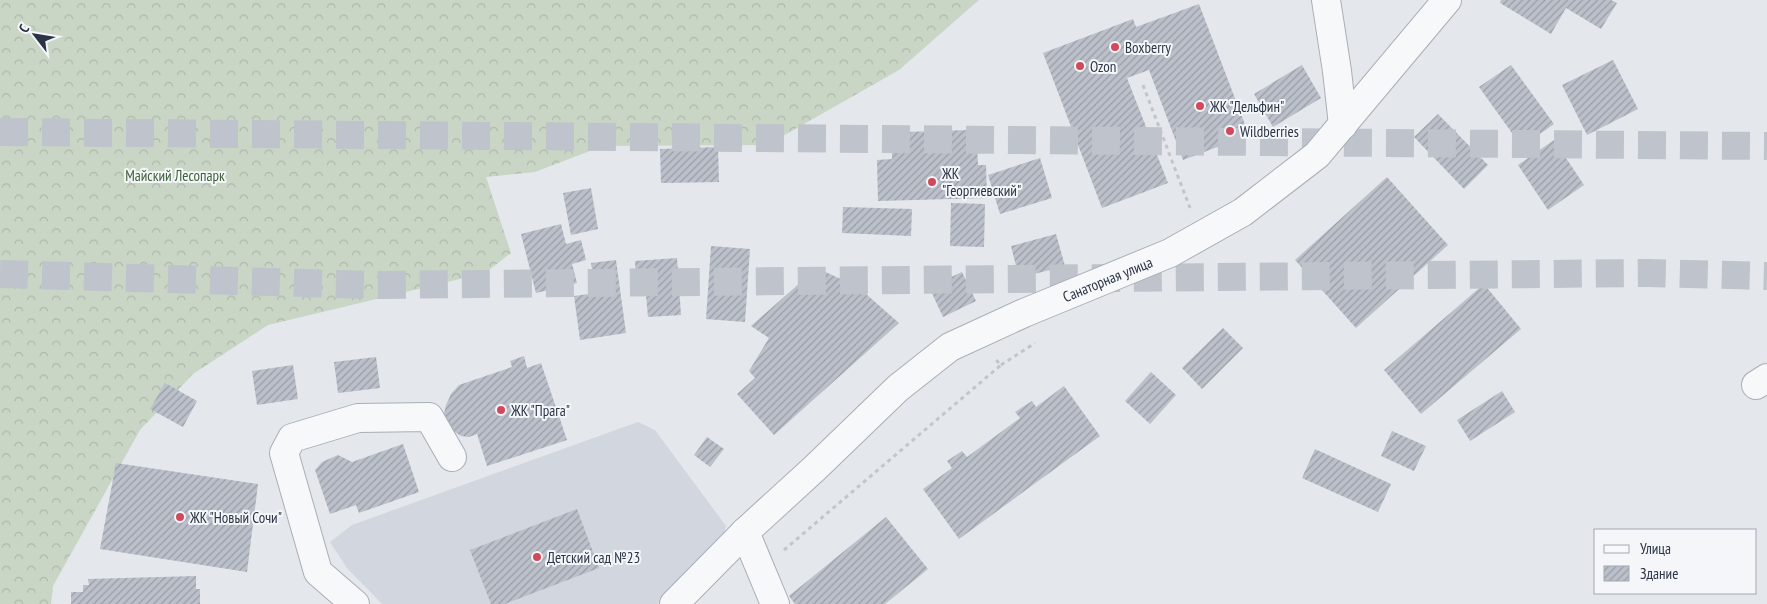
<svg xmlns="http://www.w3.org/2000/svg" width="1767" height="604" viewBox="0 0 1767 604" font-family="'PT Sans Narrow',sans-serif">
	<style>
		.built { fill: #d2d6de }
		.forest { fill: url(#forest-crowns) }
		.building { fill: url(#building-hatch) }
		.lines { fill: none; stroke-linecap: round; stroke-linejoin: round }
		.major-tunnel { stroke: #bfc3cb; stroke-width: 28; stroke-dasharray: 28 14; stroke-linecap: butt }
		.minor-casing { stroke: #a9aeb7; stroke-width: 30 }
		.path { stroke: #c2c5cb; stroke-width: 3; stroke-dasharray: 4 4; stroke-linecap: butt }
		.minor { stroke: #f7f8fa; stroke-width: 28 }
		.poi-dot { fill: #d1495b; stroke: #f4f6f9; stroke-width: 2 }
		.labels { text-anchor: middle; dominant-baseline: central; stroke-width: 4; stroke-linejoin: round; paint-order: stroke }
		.poi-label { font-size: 15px; fill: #2b3445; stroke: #f4f6f9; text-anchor: start }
		.park-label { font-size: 15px; fill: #3f6138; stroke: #f4f6f9 }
		.street-label { font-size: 15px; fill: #2b3445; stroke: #f4f6f9 }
	</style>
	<defs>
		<pattern id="forest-crowns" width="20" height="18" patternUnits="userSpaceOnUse" patternTransform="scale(1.25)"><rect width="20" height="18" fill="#c9d6c5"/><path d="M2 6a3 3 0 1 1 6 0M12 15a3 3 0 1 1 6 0" fill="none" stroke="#adb8ab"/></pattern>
		<pattern id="building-hatch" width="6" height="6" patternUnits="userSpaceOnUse" patternTransform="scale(1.25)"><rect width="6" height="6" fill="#bbc0ca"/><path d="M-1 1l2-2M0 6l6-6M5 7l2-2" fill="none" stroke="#989da6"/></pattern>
	</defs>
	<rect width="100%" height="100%" fill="#e4e7ec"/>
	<!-- built -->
	<path class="built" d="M 638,422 L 655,430 L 726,526 L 720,547 L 657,604 L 382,604 L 347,568 L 330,542 L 352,525 Z"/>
	<!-- forest -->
	<path class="forest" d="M 0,0 L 979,0 L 899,70 L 767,145 L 603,146 L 535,172 L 486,177 L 511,253 L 485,273 L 268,325 L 193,374 L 140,430 L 53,586 L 51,604 L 0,604 Z"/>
	<!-- building -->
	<path class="building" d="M 1501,0 L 1611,0 L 1617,3 L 1601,29 L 1566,8 L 1551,34 L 1500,3 Z
		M 1199,4 L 1249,135 L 1183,160 L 1149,70 L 1127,78 L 1168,183 L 1102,208 L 1043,53 L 1133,19 L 1136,27 Z
		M 1613,60 L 1638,109 L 1587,135 L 1562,85 Z
		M 1302,65 L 1321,98 L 1273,127 L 1254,94 Z
		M 1511,65 L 1554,124 L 1522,147 L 1479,87 Z
		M 1438,114 L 1488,165 L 1464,189 L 1414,137 Z
		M 970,130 L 971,144 L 977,144 L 978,165 L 986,165 L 987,198 L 878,201 L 877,160 L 892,159 L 892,144 L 905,144 L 904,132 Z
		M 1554,140 L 1584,185 L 1548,210 L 1518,165 Z
		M 718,147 L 719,182 L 661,183 L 660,149 Z
		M 1040,158 L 1052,198 L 1000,214 L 988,175 Z
		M 1387,177 L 1448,245 L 1356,328 L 1295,260 Z
		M 591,188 L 598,229 L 571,235 L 563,193 Z
		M 951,203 L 985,204 L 984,247 L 950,246 Z
		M 843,207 L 912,209 L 911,236 L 842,233 Z
		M 561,224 L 566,244 L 581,240 L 586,260 L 572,264 L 577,283 L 536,293 L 521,234 Z
		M 1056,234 L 1065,266 L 1019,278 L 1011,246 Z
		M 711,246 L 750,249 L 745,322 L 706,319 Z
		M 677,258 L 681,315 L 648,317 L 646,295 L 637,296 L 635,261 Z
		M 616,260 L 626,333 L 580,340 L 574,296 L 596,293 L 591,263 Z
		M 817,268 L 858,287 L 899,323 L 774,435 L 737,394 L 755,378 L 749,371 L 769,338 L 751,326 Z
		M 962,272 L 976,301 L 943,317 L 929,287 Z
		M 1484,284 L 1521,329 L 1421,414 L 1384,370 Z
		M 1223,328 L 1243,348 L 1202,389 L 1182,368 Z
		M 524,356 L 527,368 L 541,363 L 567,440 L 487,466 L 477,434 L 469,437 L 461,436 L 452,430 L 446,423 L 444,414 L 446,405 L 451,394 L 459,385 L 512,367 L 510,361 Z
		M 376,357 L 380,388 L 338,393 L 334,362 Z
		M 293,365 L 298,399 L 257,405 L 252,371 Z
		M 1151,372 L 1176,395 L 1150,424 L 1125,401 Z
		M 165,383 L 197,401 L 183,427 L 150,409 Z
		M 1064,386 L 1100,436 L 959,539 L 923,489 L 952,468 L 947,461 L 962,451 L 967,457 L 1020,418 L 1015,412 L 1032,401 L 1036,407 Z
		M 1502,391 L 1515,412 L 1470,441 L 1457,420 Z
		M 1392,431 L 1426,446 L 1414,471 L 1381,456 Z
		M 707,437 L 724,449 L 710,467 L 694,455 Z
		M 403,444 L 419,492 L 359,513 L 356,505 L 330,514 L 315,470 L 322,462 L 338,455 L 352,462 Z
		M 1315,449 L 1391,484 L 1378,512 L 1302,478 Z
		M 116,463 L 258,484 L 247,572 L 100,549 Z
		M 577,509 L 599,568 L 505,604 L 491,604 L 470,550 Z
		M 886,517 L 928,569 L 885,604 L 795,604 L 789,596 Z
		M 196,576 L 196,589 L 200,589 L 200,604 L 71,604 L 71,592 L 83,592 L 83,585 L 89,585 L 88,579 Z"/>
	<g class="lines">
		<!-- major-tunnel -->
		<path class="major-tunnel" d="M 0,132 L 1767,146
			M 0,274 L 370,285 L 1648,273 L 1767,276"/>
		<defs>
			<g id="minor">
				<path d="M 1326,0 L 1337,71 L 1343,125"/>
				<path d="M 1756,385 L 1767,378"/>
				<path d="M 745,532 L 775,604"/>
				<path d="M 355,604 L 318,572 L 284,453 L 292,438 L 358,418 L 429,417 L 452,457"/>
				<path id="s1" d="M 674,604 L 745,532 L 815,468 L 898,388 L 950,347 L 1024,313 L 1170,253 L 1243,212 L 1317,155 L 1447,0"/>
			</g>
		</defs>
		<!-- minor casing -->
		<use href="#minor" class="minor-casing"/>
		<!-- path -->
		<path class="path" d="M 1143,85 L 1190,208
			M 1001,365 L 1035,343
			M 784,550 L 1001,365 L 995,359"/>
		<!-- minor -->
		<use href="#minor" class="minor"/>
	</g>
	<!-- markers -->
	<g class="poi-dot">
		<circle cx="1115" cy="47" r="5"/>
		<circle cx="1080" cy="66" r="5"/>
		<circle cx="1200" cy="106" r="5"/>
		<circle cx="1230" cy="131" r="5"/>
		<circle cx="932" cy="182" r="5"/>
		<circle cx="501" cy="410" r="5"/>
		<circle cx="180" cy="517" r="5"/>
		<circle cx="537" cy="557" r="5"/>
	</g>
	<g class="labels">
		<!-- poi labels -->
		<g class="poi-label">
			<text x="1125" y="47">Boxberry</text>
			<text x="1090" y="66">Ozon</text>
			<text x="1210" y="106">ЖК "Дельфин"</text>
			<text x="1240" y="131">Wildberries</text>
			<text x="942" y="173">ЖК<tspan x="942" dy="17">"Георгиевский"</tspan></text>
			<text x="511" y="410">ЖК "Прага"</text>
			<text x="190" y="517">ЖК "Новый Сочи"</text>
			<text x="547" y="557">Детский сад №23</text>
		</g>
		<!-- park labels -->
		<g class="park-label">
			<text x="175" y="175">Майский Лесопарк</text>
		</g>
		<!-- street labels -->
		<g class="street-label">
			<text stroke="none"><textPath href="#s1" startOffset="549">Санаторная улица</textPath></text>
		</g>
	</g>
	<!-- legend -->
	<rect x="1594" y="529" width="162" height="65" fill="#f4f6f9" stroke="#a4a8b1"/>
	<rect x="1604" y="545" width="25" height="8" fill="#f7f8fa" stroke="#a4a8b1"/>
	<text x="1640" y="554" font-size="15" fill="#2b3445">Улица</text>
	<rect x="1604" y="566" width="25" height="15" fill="url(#building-hatch)" stroke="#a4a8b1"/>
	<text x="1640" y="579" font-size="15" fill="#2b3445">Здание</text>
	<!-- north arrow -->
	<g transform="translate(35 35) rotate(301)" stroke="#f4f6f9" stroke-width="4" paint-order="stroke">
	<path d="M0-4L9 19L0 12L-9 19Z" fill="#2b3445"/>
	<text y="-8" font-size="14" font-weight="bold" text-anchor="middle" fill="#2b3445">С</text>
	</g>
</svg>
